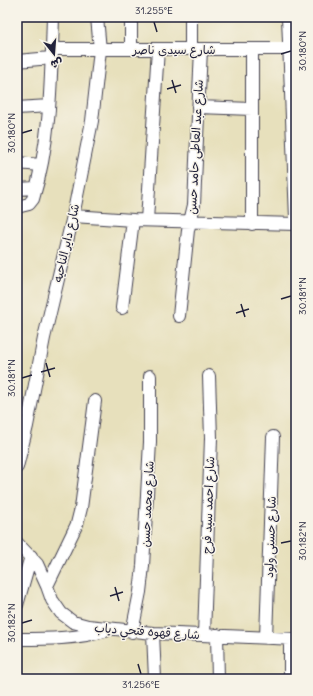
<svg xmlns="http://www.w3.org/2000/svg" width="313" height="696" viewBox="0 0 313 696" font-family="Delius,'Playpen Sans Arabic',sans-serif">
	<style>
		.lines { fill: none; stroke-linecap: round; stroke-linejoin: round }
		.minor-casing { stroke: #403e4e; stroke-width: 14 }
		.minor { stroke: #fff; stroke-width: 12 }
		.ticks { fill: none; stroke: #22223b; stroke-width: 1.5 }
		.labels { text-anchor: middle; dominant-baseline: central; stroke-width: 3; stroke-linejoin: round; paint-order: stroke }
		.street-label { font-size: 12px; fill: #22223b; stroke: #f7f3e8 }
		.neatline { fill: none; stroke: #22223b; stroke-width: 1.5 }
		.ticks-label { font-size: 10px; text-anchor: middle; fill: #22223b }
	</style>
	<rect width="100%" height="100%" fill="#f7f3e8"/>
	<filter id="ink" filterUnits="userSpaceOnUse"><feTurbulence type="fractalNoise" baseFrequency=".025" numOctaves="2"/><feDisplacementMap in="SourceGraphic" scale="8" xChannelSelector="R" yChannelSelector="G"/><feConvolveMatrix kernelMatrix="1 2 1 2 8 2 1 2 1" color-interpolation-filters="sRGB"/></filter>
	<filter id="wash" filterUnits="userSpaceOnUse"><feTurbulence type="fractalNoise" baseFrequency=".012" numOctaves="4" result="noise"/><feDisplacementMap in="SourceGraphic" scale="16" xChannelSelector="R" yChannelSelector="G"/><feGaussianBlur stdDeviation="0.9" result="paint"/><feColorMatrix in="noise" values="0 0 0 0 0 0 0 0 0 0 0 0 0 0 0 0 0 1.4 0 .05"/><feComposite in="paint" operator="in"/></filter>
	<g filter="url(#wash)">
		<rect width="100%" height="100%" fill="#e7e0bc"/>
	</g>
	<g filter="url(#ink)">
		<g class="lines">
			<defs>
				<path id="minor" d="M 288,17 L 296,219
					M 52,49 L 296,49
					M 131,49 L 131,17
					M 191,49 L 191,17
					M 252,49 L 252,224
					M 17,61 L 51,58
					M 198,107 L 252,109
					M 17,108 L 49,106
					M 17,163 L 41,165
					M 17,189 L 36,188
					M 17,207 L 29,204 L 33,199 C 51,141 51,78 53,17
					M 73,216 L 133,220 L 296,224
					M 147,220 L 158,49
					M 122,308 L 133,220
					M 179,316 L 188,230 L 194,205 L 201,49
					M 17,467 L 27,426 L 44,338 L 73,216 L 92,121 L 100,50 L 97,17
					M 17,543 L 37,564 L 47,586 L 52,600 L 61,613 L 73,622 L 88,626 L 153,633 L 296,639
					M 47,586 L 77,524 L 81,508 L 95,401
					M 17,605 L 31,556
					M 132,632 L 140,592 L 143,566 L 150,442 L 150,376
					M 153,633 L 155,679
					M 204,635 L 211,438 L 209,376
					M 217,635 L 218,679
					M 266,638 L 273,437
					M 17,639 C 47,639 76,639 105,631
					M 290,639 L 290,679"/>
			</defs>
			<!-- minor casing -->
			<use href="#minor" class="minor-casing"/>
			<!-- minor -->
			<use href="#minor" class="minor"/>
		</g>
	</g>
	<!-- ticks -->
	<path class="ticks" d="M 154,22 L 157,32M 281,54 L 291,51M 172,80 L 176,93M 167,89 L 181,85M 22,133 L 32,130M 281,299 L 291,296M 241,304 L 245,317M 236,313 L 249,309M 46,363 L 50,377M 41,372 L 55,368M 22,378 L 32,375M 281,543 L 291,541M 115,587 L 119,601M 110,596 L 123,592M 22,623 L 32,620M 138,664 L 141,674"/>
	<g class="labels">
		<!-- street labels -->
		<g class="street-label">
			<text x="174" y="49">شارع سيدى ناصر</text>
			<text transform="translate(195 147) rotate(-87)">شارع عبد العاطى حامد حسن</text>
			<text transform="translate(66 243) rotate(-77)">شارع داير الناحيه</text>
			<text transform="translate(147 504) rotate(-87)">شارع محمد حسن</text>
			<text transform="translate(208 505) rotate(-88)">شارع احمد سيد فرح</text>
			<text transform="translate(270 537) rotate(-88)">شارع حسنى ولود</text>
			<text transform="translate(147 631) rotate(4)">شارع قهوه فتحي دياب</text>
		</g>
	</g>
	<!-- margin -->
	<rect width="313" height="696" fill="none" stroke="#f7f3e8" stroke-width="44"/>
	<!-- north arrow -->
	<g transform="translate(54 54) rotate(163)" stroke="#f7f3e8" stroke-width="3" paint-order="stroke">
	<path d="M0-3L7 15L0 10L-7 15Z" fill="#22223b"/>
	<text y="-6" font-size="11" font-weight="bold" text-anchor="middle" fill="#22223b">ش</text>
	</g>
	<rect x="22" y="22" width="269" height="652" class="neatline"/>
	<g class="ticks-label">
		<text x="154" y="14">31.255°E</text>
		<text transform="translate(302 51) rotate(-90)" y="4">30.180°N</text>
		<text transform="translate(11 133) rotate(-90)" y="4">30.180°N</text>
		<text transform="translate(302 296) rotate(-90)" y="4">30.181°N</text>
		<text transform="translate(11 378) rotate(-90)" y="4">30.181°N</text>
		<text transform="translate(302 541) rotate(-90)" y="4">30.182°N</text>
		<text transform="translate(11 623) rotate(-90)" y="4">30.182°N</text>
		<text x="141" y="688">31.256°E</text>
	</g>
</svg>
